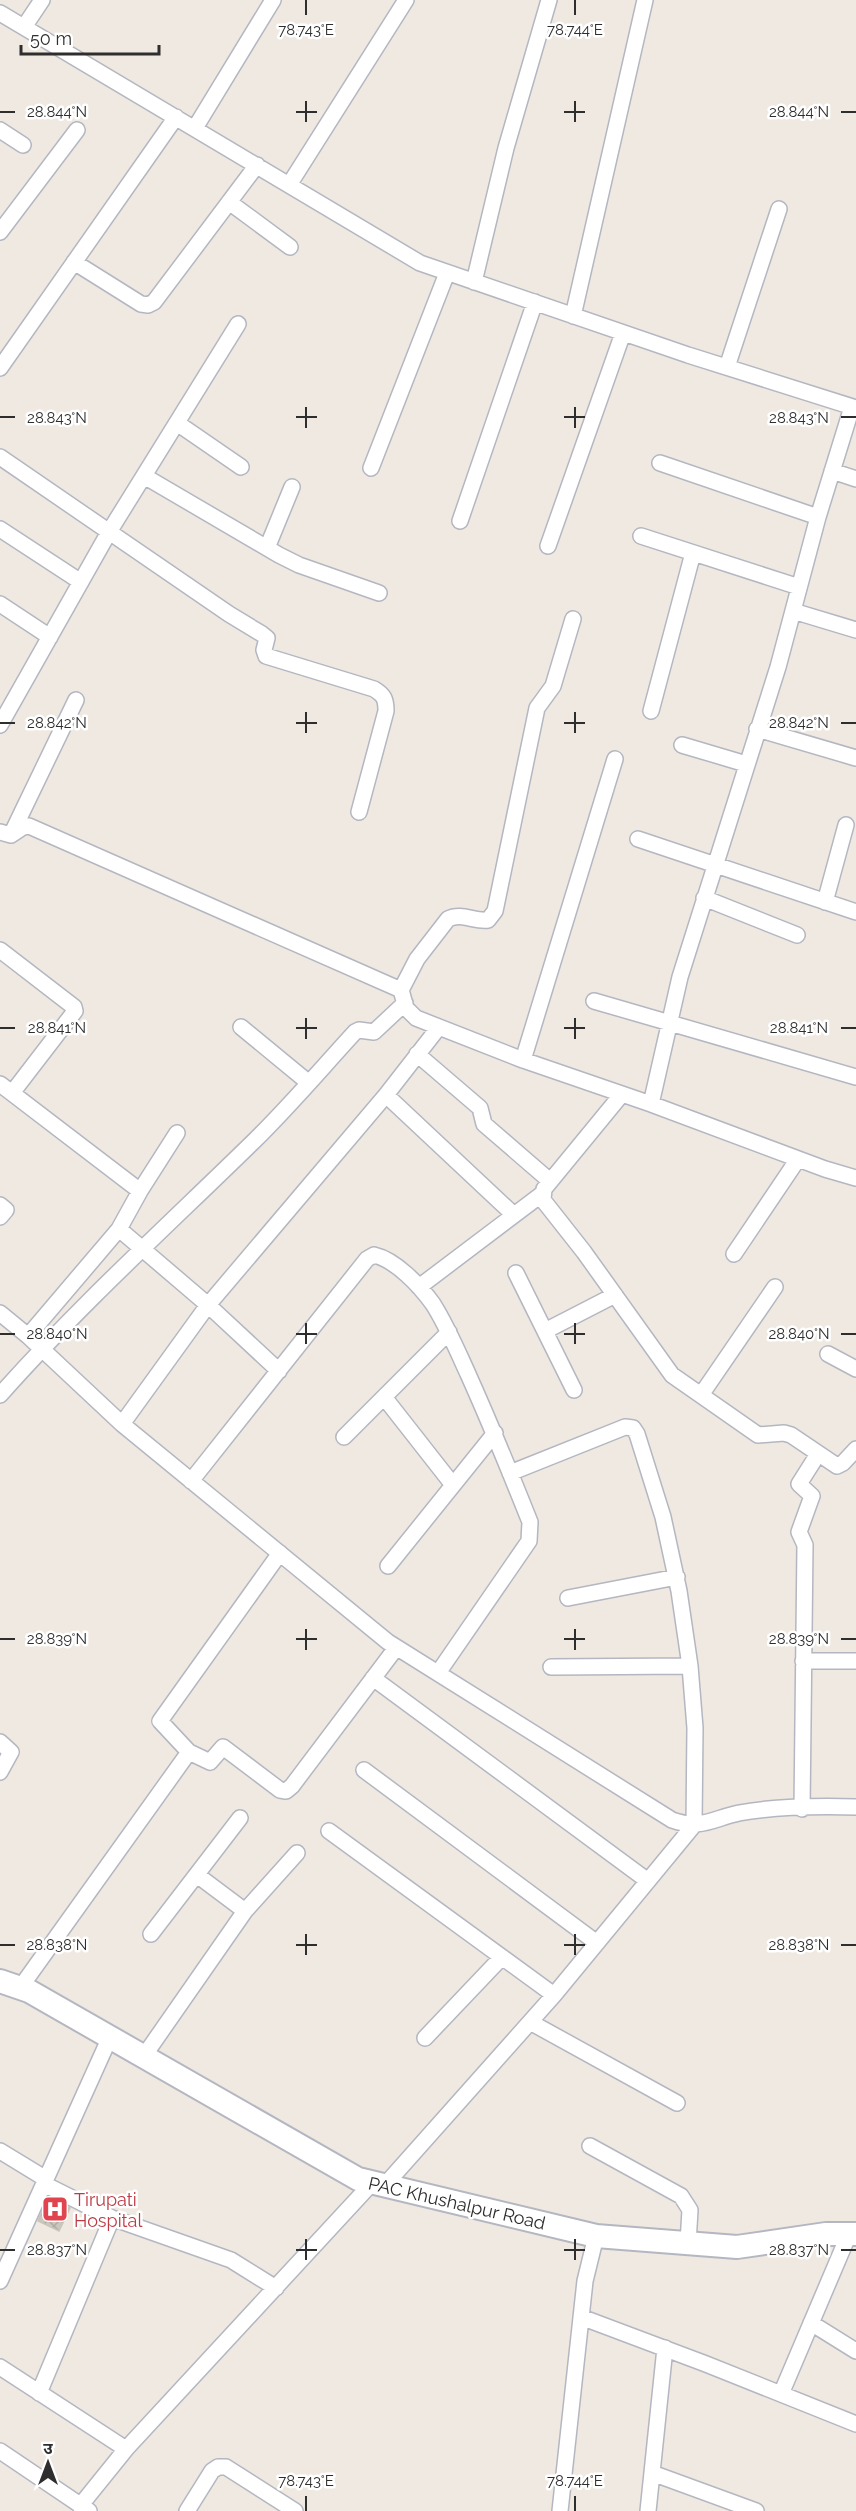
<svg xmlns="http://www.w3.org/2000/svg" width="856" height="2511" viewBox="0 0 856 2511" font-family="Raleway,'Noto Sans Devanagari',sans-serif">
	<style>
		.building { fill: url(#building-cross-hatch); stroke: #cbc5ba; stroke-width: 1.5 }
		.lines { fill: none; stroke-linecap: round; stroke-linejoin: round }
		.minor-casing { stroke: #b4b7c1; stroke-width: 18 }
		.secondary-casing { stroke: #b4b7c1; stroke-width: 26 }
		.minor { stroke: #fff; stroke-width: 15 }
		.secondary { stroke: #fff; stroke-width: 22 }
		.ticks { fill: none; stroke: #2e2e2e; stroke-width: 2 }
		.labels { text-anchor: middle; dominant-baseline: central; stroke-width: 5; stroke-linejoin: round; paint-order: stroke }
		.health-label { font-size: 18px; fill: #be3a42; stroke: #fff; text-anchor: start }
		.street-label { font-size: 18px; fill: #2e2e2e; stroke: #fff }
		.ticks-label { font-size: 15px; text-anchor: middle; fill: #2e2e2e; stroke: #fff; stroke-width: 5; stroke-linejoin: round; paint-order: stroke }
	</style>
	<defs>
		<pattern id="building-cross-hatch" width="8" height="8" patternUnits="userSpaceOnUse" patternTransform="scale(1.5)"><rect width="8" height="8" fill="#cbc7bf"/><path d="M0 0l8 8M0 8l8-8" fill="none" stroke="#afaba4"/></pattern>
	</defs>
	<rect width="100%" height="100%" fill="#efe9e1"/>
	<!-- building -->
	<path class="building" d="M 48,2197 L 70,2208 L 59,2231 L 38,2221 Z"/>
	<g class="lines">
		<defs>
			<path id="minor" d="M 0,13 L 420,263 L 688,355 L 856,408
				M 24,27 L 42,0
				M 195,128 L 273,0
				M 0,130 L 23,145
				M 289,185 L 406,0
				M 229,202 L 290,247
				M 0,232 L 77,130
				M 74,262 L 141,304 L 148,305 L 154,302 L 257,165
				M 474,282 L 506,148 L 549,0
				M 573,316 L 645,0
				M 727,367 L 779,209
				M 0,368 L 176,117
				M 177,423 L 241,467
				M 0,457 L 229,614 L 262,634 L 267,638 L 264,650 L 266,656 L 374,689 C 384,695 386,699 386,711 L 359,812
				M 660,463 L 818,517
				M 371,468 L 447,273
				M 832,471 L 856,479
				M 144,476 L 279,555 L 299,565 L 379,593
				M 460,521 L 535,302
				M 0,529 L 81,582
				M 641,536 L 799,587
				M 548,546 L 623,333
				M 267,548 L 292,487
				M 0,604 L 50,637
				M 793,611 L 856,630
				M 651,711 L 693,553
				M 0,725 L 109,532 L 238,324
				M 757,729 L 856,758
				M 682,745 L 746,764
				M 0,832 L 11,835 L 23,827 L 29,826 L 401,990 L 406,1008 L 416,1018 L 523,1060 L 651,1104 L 825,1169 L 856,1178
				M 11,835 L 76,700
				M 638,839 L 856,912
				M 704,898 L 797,935
				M 825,902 L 846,825
				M 0,950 L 74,1007 L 75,1011 L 12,1093
				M 401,990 L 417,959 L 448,919 C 462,912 474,922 488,920 L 495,911 L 537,708 L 553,686 L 573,619
				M 594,1001 L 856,1077
				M 241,1027 L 309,1083
				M 417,1054 L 480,1108 L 484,1124 L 550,1181
				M 523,1060 L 615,759
				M 0,1084 L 140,1191
				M 622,1094 L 544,1189 L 543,1200 L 584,1252 L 672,1375 L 758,1435 L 784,1433 L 791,1435 L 837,1466 L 843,1463 L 856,1449
				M 386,1095 L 514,1215
				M 651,1104 L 680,977 L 778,667 L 818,517 L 852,407
				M 0,1205 L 6,1210 L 0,1217
				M 119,1229 L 208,1305 L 279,1371
				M 734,1254 L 798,1159
				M 516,1273 L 574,1390
				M 419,1287 L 542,1194
				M 0,1313 L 28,1336 L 122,1424 L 388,1642 L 672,1820 C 700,1830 712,1819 739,1813 C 776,1806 818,1806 856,1807
				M 545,1331 L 615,1295
				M 28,1336 L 119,1229 L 140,1191 L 177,1133
				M 828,1354 L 856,1369
				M 0,1395 C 79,1306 167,1226 252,1143 C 288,1108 321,1069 355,1032 L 359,1030 L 374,1032 L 405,1003
				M 701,1395 L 775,1287
				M 384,1397 L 453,1485
				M 122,1424 L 208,1305 L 386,1095 L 439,1027
				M 344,1437 L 449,1332
				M 191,1481 L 367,1259 L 374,1255 C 396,1260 420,1286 433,1304 C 447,1326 457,1350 468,1374 C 490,1423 510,1472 530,1522 L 529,1541 L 438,1673
				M 280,1553 L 160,1721 L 189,1752 L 210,1762 L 223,1747 L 280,1790 L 286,1791 L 292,1786 L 396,1648
				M 388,1566 L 495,1433
				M 568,1598 L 677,1577
				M 803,1661 L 856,1661
				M 551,1667 L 690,1666
				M 373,1678 L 648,1881
				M 0,1742 L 11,1752 L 0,1772
				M 364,1770 L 597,1943
				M 802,1809 L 805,1545 L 799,1532 L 812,1496 L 799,1484 L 818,1454
				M 329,1831 L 554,1995
				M 197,1875 L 245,1911
				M 151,1934 L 240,1818
				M 20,1988 L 189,1752
				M 530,2022 L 677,2103
				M 425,2038 L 502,1957
				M 144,2056 L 245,1911 L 297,1853
				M 590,2146 L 681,2196 L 690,2210 L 688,2243
				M 0,2151 L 46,2179
				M 44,2184 L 112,2218 L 231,2260 L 276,2288
				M 385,2185 L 554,1995 L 694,1825 L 695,1728 L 690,1666 L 679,1591 L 663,1517 L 637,1434 L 633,1428 L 625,1427 L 510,1473
				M 0,2281 L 110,2037
				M 581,2317 L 706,2364 L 856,2424
				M 811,2323 L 856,2351
				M 0,2367 L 126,2449
				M 39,2393 L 112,2218
				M 781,2394 L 849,2234
				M 0,2451 L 89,2511
				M 652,2473 L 756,2511
				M 80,2506 L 126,2449 L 373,2182
				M 187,2511 L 212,2471 L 218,2467 L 226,2467 L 295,2511
				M 560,2511 L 585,2281 L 596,2236
				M 648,2511 L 665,2348"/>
			<path id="secondary" d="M 0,1981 L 29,1991 L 358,2179 L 596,2236 L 737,2247 L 826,2234 L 856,2234"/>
		</defs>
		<!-- minor casing -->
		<use href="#minor" class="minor-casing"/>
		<!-- secondary casing -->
		<use href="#secondary" class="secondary-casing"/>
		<!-- minor -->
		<use href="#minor" class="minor"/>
		<!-- secondary -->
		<use href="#secondary" class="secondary"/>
	</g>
	<!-- ticks -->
	<path class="ticks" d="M 306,0 L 306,15M 575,0 L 575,15M 306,101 L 306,122M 575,101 L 575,122M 0,112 L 15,112M 296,112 L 317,112M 564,112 L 585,112M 841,112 L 856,112M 306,407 L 306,428M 575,407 L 575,428M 0,417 L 15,417M 296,417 L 317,417M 564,417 L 585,417M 841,417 L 856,417M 306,712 L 306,733M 575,712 L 575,733M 0,723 L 15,723M 296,723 L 317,723M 564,723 L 585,723M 841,723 L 856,723M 306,1018 L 306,1039M 575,1018 L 575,1039M 0,1028 L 15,1028M 296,1028 L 317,1028M 564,1028 L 585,1028M 841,1028 L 856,1028M 306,1323 L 306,1344M 575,1323 L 575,1344M 0,1334 L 15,1334M 296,1334 L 317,1334M 564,1334 L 585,1334M 841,1334 L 856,1334M 306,1629 L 306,1650M 575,1629 L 575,1650M 0,1639 L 15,1639M 296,1639 L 317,1639M 564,1639 L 585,1639M 841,1639 L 856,1639M 306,1934 L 306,1955M 575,1934 L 575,1955M 0,1945 L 15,1945M 296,1945 L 317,1945M 564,1945 L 585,1945M 841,1945 L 856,1945M 306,2239 L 306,2260M 575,2239 L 575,2260M 0,2250 L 15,2250M 296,2250 L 317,2250M 564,2250 L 585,2250M 841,2250 L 856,2250M 306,2496 L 306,2511M 575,2496 L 575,2511"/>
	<!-- icons -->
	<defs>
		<symbol id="hospital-square" viewBox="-11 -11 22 22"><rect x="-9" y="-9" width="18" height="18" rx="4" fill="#e0444e" stroke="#fff"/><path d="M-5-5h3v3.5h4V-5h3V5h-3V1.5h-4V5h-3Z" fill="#fff"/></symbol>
	</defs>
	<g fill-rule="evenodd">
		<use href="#hospital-square" x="40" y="2194" width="30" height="30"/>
	</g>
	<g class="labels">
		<!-- health labels -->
		<g class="health-label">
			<text x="74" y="2199">Tirupati<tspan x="74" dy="21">Hospital</tspan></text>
		</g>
		<!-- street labels -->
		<g class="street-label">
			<text transform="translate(457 2203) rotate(13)">PAC Khushalpur Road</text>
		</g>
	</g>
	<g class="ticks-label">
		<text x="306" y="35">78.743°E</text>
		<text x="575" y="35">78.744°E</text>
		<text x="57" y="117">28.844°N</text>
		<text x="799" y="117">28.844°N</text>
		<text x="57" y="423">28.843°N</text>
		<text x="799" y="423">28.843°N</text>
		<text x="57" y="728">28.842°N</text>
		<text x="799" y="728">28.842°N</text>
		<text x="57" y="1033">28.841°N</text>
		<text x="799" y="1033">28.841°N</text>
		<text x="57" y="1339">28.840°N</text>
		<text x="799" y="1339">28.840°N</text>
		<text x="57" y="1644">28.839°N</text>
		<text x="799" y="1644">28.839°N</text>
		<text x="57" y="1950">28.838°N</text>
		<text x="799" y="1950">28.838°N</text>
		<text x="57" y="2255">28.837°N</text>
		<text x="799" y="2255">28.837°N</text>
		<text x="306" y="2486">78.743°E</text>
		<text x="575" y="2486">78.744°E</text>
	</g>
	<!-- north arrow -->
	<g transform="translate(48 2463)" stroke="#ffffff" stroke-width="4.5" paint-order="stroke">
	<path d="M0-4.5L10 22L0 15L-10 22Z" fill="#2e2e2e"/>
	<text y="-9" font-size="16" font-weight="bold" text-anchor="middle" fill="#2e2e2e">उ</text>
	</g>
	<!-- scale -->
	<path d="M21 45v9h138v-9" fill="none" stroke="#2e2e2e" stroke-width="3"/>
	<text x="30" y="45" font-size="18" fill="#2e2e2e" stroke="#ffffff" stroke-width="4.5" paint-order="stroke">50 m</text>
</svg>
